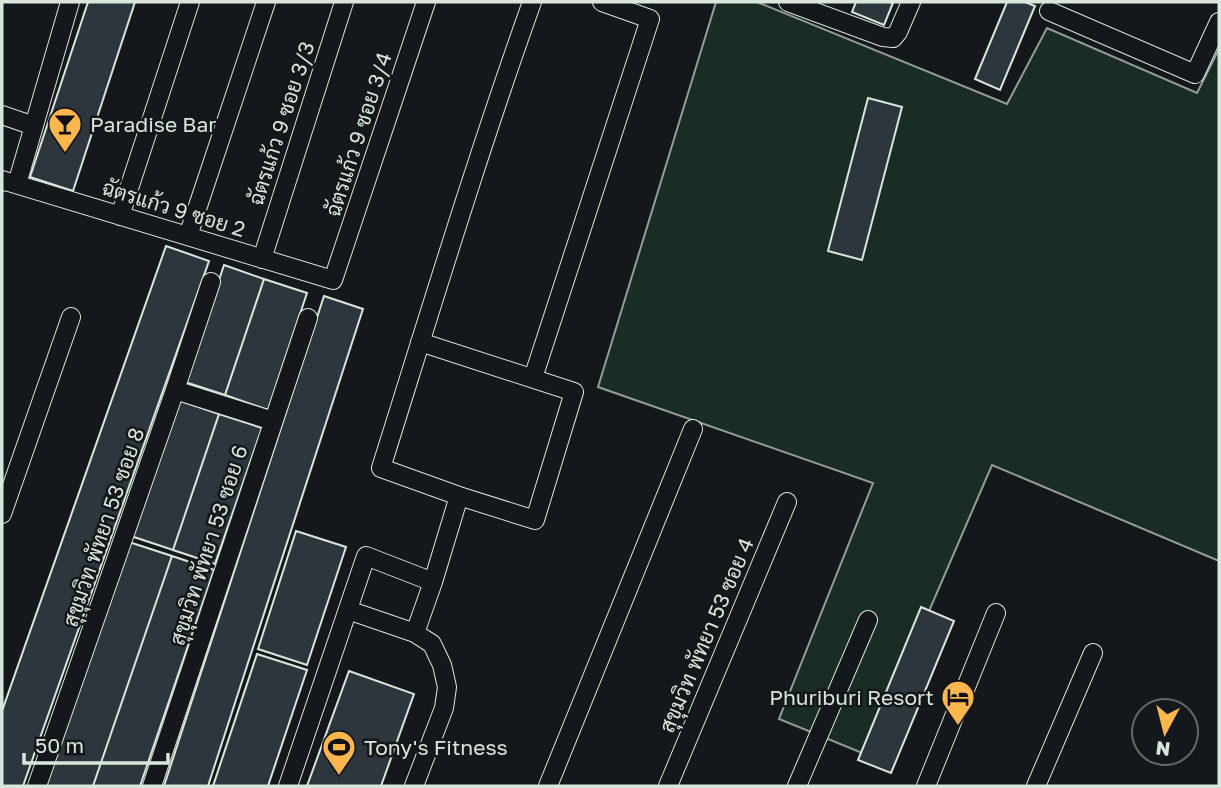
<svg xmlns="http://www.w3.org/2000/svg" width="1221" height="788" viewBox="0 0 1221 788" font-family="'Golos Text',Sarabun,sans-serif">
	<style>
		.green { fill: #1a2d24; stroke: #939e99; stroke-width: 2 }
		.building { fill: #2c363c; stroke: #d8e6dc; stroke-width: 2 }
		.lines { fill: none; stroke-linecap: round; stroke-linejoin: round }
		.minor-casing { stroke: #d8e6dc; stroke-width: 20 }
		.minor { stroke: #14181c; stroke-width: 18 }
		.labels { text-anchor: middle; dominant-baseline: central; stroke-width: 5; stroke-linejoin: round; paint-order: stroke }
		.street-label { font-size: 21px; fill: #d8e6dc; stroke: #14181c }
		.poi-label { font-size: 21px; fill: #d8e6dc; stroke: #14181c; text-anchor: start }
	</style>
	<rect width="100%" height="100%" fill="#14181c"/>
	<!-- green -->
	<path class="green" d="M 716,2 L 757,2 L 1007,104 L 1047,28 L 1197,93 L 1219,49 L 1219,561 L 992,465 L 867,755 L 779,719 L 873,483 L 598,387 Z"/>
	<!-- building -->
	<path class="building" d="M 88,2 L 135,2 L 73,191 L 30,177 Z
		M 856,2 L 889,2 L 893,3 L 884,25 L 852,12 Z
		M 1007,2 L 1025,2 L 1035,6 L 1000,90 L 975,79 Z
		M 868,98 L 902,107 L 862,260 L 828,251 Z
		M 166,246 L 209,261 L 23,786 L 2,786 L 2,711 Z
		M 224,265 L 264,279 L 225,395 L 185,382 Z
		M 264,279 L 307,293 L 268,410 L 225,395 Z
		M 324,296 L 363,309 L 208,786 L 164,786 Z
		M 178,400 L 219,414 L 173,550 L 131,536 Z
		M 219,414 L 262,428 L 215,564 L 173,550 Z
		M 296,531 L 346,547 L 307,665 L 258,649 Z
		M 129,542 L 172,556 L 93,786 L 45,786 Z
		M 172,556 L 214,570 L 140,786 L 93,786 Z
		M 921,607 L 954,621 L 891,773 L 858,760 Z
		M 257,654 L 307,670 L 268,786 L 213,786 Z
		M 349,671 L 414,694 L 381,786 L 307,786 Z"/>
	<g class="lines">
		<defs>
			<path id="minor" d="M 788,2 L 883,37 L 893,38 L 898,32 L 911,2
				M 1049,11 L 1195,74 L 1219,22
				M 2,115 L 34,126
				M 2,182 L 2,180 L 333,280 L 426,2
				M 17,184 L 70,2
				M 120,216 L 190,2
				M 188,236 L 266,2
				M 262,259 L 344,2
				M 420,342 L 574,392 L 535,520 L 459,496 L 381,468 C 430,312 477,156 532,2
				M 533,378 L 650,19 L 602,2
				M 175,390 L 273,421
				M 2,514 L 71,317
				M 433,582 L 459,496
				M 348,610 L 415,633 L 432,644 L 442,665 L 447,687 L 444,708 L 414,786
				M 37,786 L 175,390 L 211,282
				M 152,786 L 308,318
				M 288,786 L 366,556 L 433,582 L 415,633
				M 548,786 L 693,429
				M 668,786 L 787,502
				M 797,786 L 868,620
				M 926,786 L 996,613
				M 1036,786 L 1093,653"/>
		</defs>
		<!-- minor casing -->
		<use href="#minor" class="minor-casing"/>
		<!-- minor -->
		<use href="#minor" class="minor"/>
	</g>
	<!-- icons -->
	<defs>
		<symbol id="bar-pin" viewBox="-11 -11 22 30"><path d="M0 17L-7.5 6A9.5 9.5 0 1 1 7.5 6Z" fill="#ffb74d" stroke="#14181c"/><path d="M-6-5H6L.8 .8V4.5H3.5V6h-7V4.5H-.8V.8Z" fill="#111"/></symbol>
		<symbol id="hotel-pin" viewBox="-11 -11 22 30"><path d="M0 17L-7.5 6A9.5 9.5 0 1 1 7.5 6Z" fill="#ffb74d" stroke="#14181c"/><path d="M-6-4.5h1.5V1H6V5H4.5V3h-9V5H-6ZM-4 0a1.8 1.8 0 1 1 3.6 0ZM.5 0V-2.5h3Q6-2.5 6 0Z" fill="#111"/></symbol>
		<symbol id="stadium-pin" viewBox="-11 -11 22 30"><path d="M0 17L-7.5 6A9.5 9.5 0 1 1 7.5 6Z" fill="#ffb74d" stroke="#14181c"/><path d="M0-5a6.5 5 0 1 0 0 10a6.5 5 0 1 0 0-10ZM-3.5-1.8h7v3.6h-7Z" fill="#111"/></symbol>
	</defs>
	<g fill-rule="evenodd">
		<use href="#bar-pin" x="46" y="105" width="38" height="52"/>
		<use href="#hotel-pin" x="939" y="678" width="38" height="52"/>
		<use href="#stadium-pin" x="320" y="728" width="38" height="52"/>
	</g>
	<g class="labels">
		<!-- street labels -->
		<g class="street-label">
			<text transform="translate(281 123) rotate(-72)">ฉัตรแก้ว 9 ซอย 3/3</text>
			<text transform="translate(358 134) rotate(-72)">ฉัตรแก้ว 9 ซอย 3/4</text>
			<text transform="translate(174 208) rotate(17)">ฉัตรแก้ว 9 ซอย 2</text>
			<text transform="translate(103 527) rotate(-71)">สุขุมวิท พัทยา 53 ซอย 8</text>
			<text transform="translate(208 545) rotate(-72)">สุขุมวิท พัทยา 53 ซอย 6</text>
			<text transform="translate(706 635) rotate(-67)">สุขุมวิท พัทยา 53 ซอย 4</text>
		</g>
		<!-- poi labels -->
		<g class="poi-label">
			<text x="90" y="124">Paradise Bar</text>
			<text x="934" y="697" text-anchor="end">Phuriburi Resort</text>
			<text x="364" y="747">Tony's Fitness</text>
		</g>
	</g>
	<!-- border -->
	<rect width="1221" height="788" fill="none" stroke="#d8e6dc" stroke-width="7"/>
	<!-- north arrow -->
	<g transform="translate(1165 732) rotate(187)"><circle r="33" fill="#14181c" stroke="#626a69" stroke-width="2"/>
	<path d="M0-5L12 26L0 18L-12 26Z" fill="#ffb74d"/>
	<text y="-10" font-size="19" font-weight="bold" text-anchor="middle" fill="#d8e6dc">N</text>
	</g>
	<!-- scale -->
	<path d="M24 753v10h144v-10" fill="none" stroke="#d8e6dc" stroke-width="3.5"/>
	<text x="35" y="753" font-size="21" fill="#d8e6dc" stroke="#14181c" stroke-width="5" paint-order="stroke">50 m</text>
</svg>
